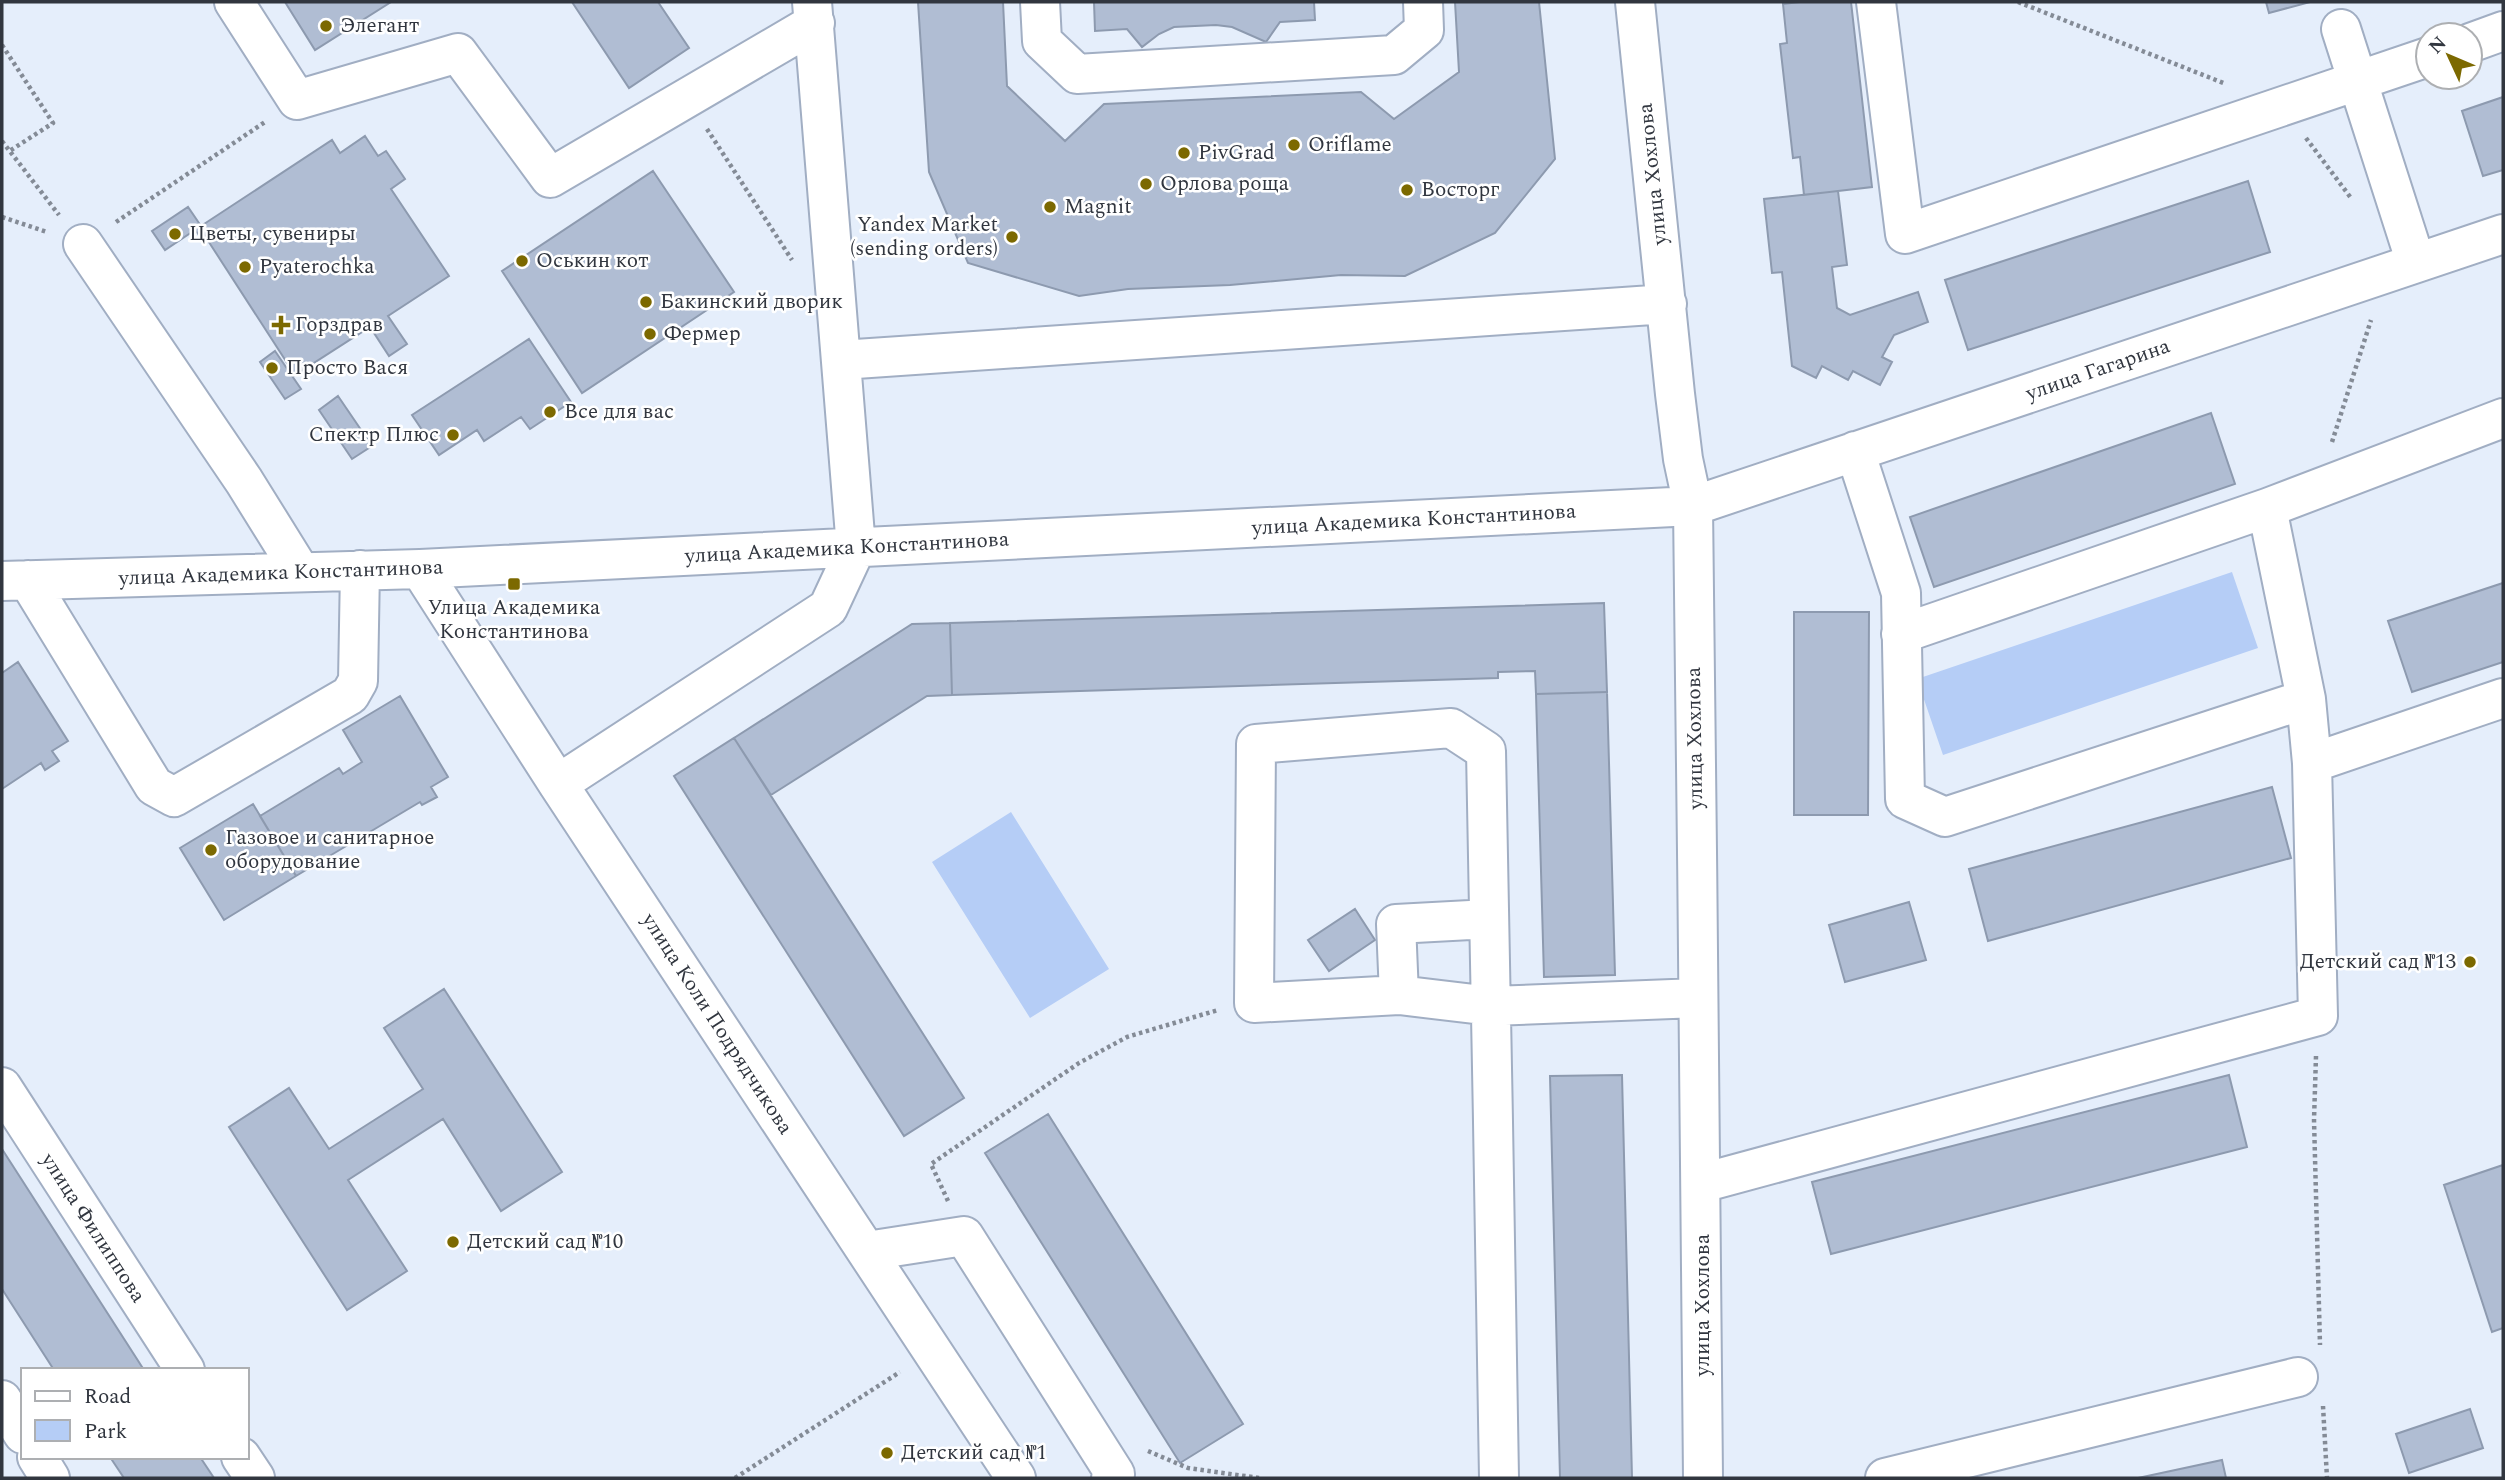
<svg xmlns="http://www.w3.org/2000/svg" width="2505" height="1480" viewBox="0 0 2505 1480" font-family="Spectral,serif">
	<style>
		.green { fill: #b5cdf6 }
		.building { fill: #b0bdd3; stroke: #8d9aaf; stroke-width: 2 }
		.lines { fill: none; stroke-linecap: round; stroke-linejoin: round }
		.minor-casing { stroke: #a1aec3; stroke-width: 42 }
		.path { stroke: #848b96; stroke-width: 4.5; stroke-dasharray: 3.5 3.5; stroke-linecap: butt }
		.minor { stroke: #fff; stroke-width: 38 }
		.poi-dot { fill: #7c6900; stroke: #fff; stroke-width: 2.5 }
		.labels { text-anchor: middle; dominant-baseline: central; stroke-width: 5; stroke-linejoin: round; paint-order: stroke }
		.poi-label { font-size: 21px; fill: #31363f; stroke: #fff; text-anchor: start }
		.street-label { font-size: 21px; fill: #31363f; stroke: #fff }
	</style>
	<rect width="100%" height="100%" fill="#e5eefb"/>
	<!-- green -->
	<path class="green" d="M 2232,572 L 2258,648 L 1943,755 L 1917,679 Z
		M 1011,812 L 1109,969 L 1030,1018 L 932,862 Z"/>
	<!-- building -->
	<path class="building" d="M 285,2 L 391,2 L 315,50 Z
		M 572,2 L 658,2 L 689,48 L 629,88 Z
		M 918,2 L 1003,2 L 1007,86 L 1065,141 L 1104,104 L 1361,92 L 1394,119 L 1459,72 L 1455,2 L 1539,2 L 1555,159 L 1495,233 L 1405,276 L 1341,275 L 1230,285 L 1128,289 L 1079,296 L 968,263 L 929,172 Z
		M 1094,2 L 1314,2 L 1315,20 L 1280,22 L 1266,42 L 1232,27 L 1216,25 L 1174,27 L 1159,34 L 1142,47 L 1127,29 L 1095,31 Z
		M 1800,2 L 1851,2 L 1872,187 L 1804,195 L 1800,157 L 1793,158 L 1780,44 L 1787,43 L 1783,4 Z
		M 2266,2 L 2310,2 L 2269,13 Z
		M 2503,97 L 2503,170 L 2483,176 L 2462,111 Z
		M 365,136 L 378,156 L 386,151 L 405,179 L 391,189 L 449,276 L 388,316 L 407,344 L 389,356 L 370,327 L 295,375 L 203,233 L 199,235 L 195,230 L 165,250 L 152,231 L 188,207 L 201,226 L 332,140 L 340,153 Z
		M 653,171 L 734,292 L 582,393 L 502,271 Z
		M 2248,181 L 2270,252 L 1968,350 L 1945,280 Z
		M 1838,191 L 1847,265 L 1832,267 L 1837,308 L 1850,315 L 1918,292 L 1928,322 L 1894,335 L 1882,357 L 1892,362 L 1880,385 L 1853,371 L 1848,380 L 1822,366 L 1816,378 L 1792,366 L 1782,272 L 1772,273 L 1764,199 Z
		M 529,339 L 571,402 L 530,429 L 521,417 L 484,441 L 477,430 L 439,455 L 412,415 Z
		M 275,351 L 301,389 L 285,399 L 260,362 Z
		M 338,396 L 372,446 L 352,459 L 319,410 Z
		M 2211,413 L 2235,484 L 1934,587 L 1910,517 Z
		M 2503,583 L 2503,662 L 2412,692 L 2388,621 Z
		M 1604,603 L 1607,692 L 1536,694 L 1535,671 L 1498,672 L 1498,678 L 952,695 L 950,623 Z
		M 1794,612 L 1869,612 L 1868,815 L 1794,815 Z
		M 950,623 L 952,695 L 927,696 L 771,795 L 734,738 L 912,624 Z
		M 18,662 L 68,741 L 52,751 L 59,761 L 45,770 L 41,763 L 2,789 L 2,673 Z
		M 1607,692 L 1615,975 L 1544,977 L 1536,694 Z
		M 400,696 L 448,777 L 431,787 L 437,797 L 422,805 L 420,802 L 296,876 L 260,816 L 339,768 L 343,774 L 362,762 L 343,730 Z
		M 734,738 L 964,1098 L 904,1136 L 674,776 Z
		M 2272,787 L 2291,858 L 1988,941 L 1969,869 Z
		M 253,804 L 296,876 L 224,920 L 180,848 Z
		M 1909,902 L 1926,960 L 1845,982 L 1829,925 Z
		M 1355,909 L 1375,940 L 1329,971 L 1308,940 Z
		M 444,989 L 562,1172 L 501,1211 L 443,1119 L 348,1180 L 407,1271 L 347,1310 L 229,1127 L 289,1088 L 329,1149 L 423,1089 L 384,1028 Z
		M 1622,1075 L 1632,1478 L 1560,1478 L 1550,1076 Z
		M 2229,1075 L 2247,1147 L 1831,1254 L 1812,1182 Z
		M 1048,1114 L 1243,1424 L 1180,1463 L 985,1153 Z
		M 2,1149 L 144,1370 L 54,1370 L 2,1289 Z
		M 2503,1165 L 2503,1328 L 2492,1332 L 2444,1185 Z
		M 2470,1409 L 2483,1448 L 2409,1473 L 2396,1434 Z
		M 110,1457 L 200,1457 L 214,1478 L 124,1478 Z
		M 2222,1460 L 2226,1478 L 2138,1478 Z"/>
	<g class="lines">
		<defs>
			<path id="minor" d="M 234,2 L 297,100 L 458,53 L 550,178 L 815,23
				M 1040,2 L 1042,41 L 1077,74 L 1394,55 L 1424,30 L 1423,2
				M 1635,2 L 1675,394 L 1683,459 L 1693,506 C 1696,830 1702,1154 1703,1478
				M 1876,2 L 1905,234 L 2428,57
				M 2341,29 L 2416,263
				M 2470,43 L 2503,31
				M 83,244 L 244,481 L 300,571
				M 841,360 L 1667,304
				M 1855,451 L 1901,593 L 1905,799 L 1945,817 L 2306,699
				M 2267,508 L 2503,418
				M 420,569 L 558,784 L 1016,1478
				M 28,580 L 154,786 L 174,797 L 350,695 L 358,681 L 360,570
				M 2,581 L 420,569 L 1693,506 L 2503,234
				M 1901,634 L 2267,508 L 2306,699 L 2312,763 L 2503,698
				M 558,784 L 828,608 L 856,548 L 812,2
				M 1399,995 L 1396,924 L 1489,919
				M 2,1087 L 185,1370
				M 1702,1183 L 2318,1016 L 2312,763
				M 867,1251 L 964,1236 L 1115,1474 L 1111,1478
				M 2,1400 L 23,1434
				M 37,1457 L 50,1478
				M 241,1457 L 255,1478
				M 1499,1478 C 1495,1236 1491,993 1486,751 L 1451,728 L 1256,744 L 1254,1003 L 1399,995 L 1491,1006 L 1698,998
				M 1885,1478 L 2298,1377"/>
		</defs>
		<!-- minor casing -->
		<use href="#minor" class="minor-casing"/>
		<!-- path -->
		<path class="path" d="M 2018,2 L 2226,84
			M 2,45 L 53,123 L 8,152
			M 707,129 L 792,260
			M 2306,138 L 2351,198
			M 2,141 L 59,215
			M 2,217 L 47,232
			M 116,222 L 265,122
			M 2332,442 L 2371,320
			M 2316,1056 L 2314,1120 L 2320,1345
			M 948,1201 L 931,1164 L 1079,1063 L 1127,1037 L 1218,1010
			M 2323,1406 L 2327,1478
			M 1148,1451 L 1188,1468 L 1259,1478
			M 735,1478 L 900,1372"/>
		<!-- minor -->
		<use href="#minor" class="minor"/>
	</g>
	<!-- markers -->
	<g class="poi-dot">
		<circle cx="326" cy="26" r="7"/>
		<circle cx="1294" cy="145" r="7"/>
		<circle cx="1184" cy="153" r="7"/>
		<circle cx="1146" cy="184" r="7"/>
		<circle cx="1407" cy="190" r="7"/>
		<circle cx="1050" cy="207" r="7"/>
		<circle cx="175" cy="234" r="7"/>
		<circle cx="1012" cy="237" r="7"/>
		<circle cx="522" cy="261" r="7"/>
		<circle cx="245" cy="267" r="7"/>
		<circle cx="646" cy="302" r="7"/>
		<path d="M277.5 314.5h7v7h7v7h-7v7h-7v-7h-7v-7h7z"/>
		<circle cx="650" cy="334" r="7"/>
		<circle cx="272" cy="368" r="7"/>
		<circle cx="550" cy="412" r="7"/>
		<circle cx="453" cy="435" r="7"/>
		<rect x="507" y="577" width="14" height="14" rx="3.5"/>
		<circle cx="211" cy="850" r="7"/>
		<circle cx="2470" cy="962" r="7"/>
		<circle cx="453" cy="1242" r="7"/>
		<circle cx="887" cy="1453" r="7"/>
	</g>
	<g class="labels">
		<!-- poi labels -->
		<g class="poi-label">
			<text x="340" y="26">Элегант</text>
			<text x="1308" y="145">Oriflame</text>
			<text x="1198" y="153">PivGrad</text>
			<text x="1160" y="184">Орлова роща</text>
			<text x="1421" y="190">Восторг</text>
			<text x="1064" y="207">Magnit</text>
			<text x="998" y="225" text-anchor="end">Yandex Market<tspan x="998" dy="24">(sending orders)</tspan></text>
			<text x="189" y="234">Цветы, сувениры</text>
			<text x="536" y="261">Оськин кот</text>
			<text x="259" y="267">Pyaterochka</text>
			<text x="660" y="302">Бакинский дворик</text>
			<text x="295" y="325">Горздрав</text>
			<text x="664" y="334">Фермер</text>
			<text x="286" y="368">Просто Вася</text>
			<text x="564" y="412">Все для вас</text>
			<text x="439" y="435" text-anchor="end">Спектр Плюс</text>
			<text x="514" y="608" text-anchor="middle">Улица Академика<tspan x="514" dy="24">Константинова</tspan></text>
			<text x="225" y="838">Газовое и санитарное<tspan x="225" dy="24">оборудование</tspan></text>
			<text x="2456" y="962" text-anchor="end">Детский сад №13</text>
			<text x="467" y="1242">Детский сад №10</text>
			<text x="901" y="1453">Детский сад №1</text>
		</g>
		<!-- street labels -->
		<g class="street-label">
			<text transform="translate(1653 174) rotate(-96)">улица Хохлова</text>
			<text transform="translate(2098 370) rotate(-19)">улица Гагарина</text>
			<text transform="translate(1414 520) rotate(-3)">улица Академика Константинова</text>
			<text transform="translate(847 548) rotate(-3)">улица Академика Константинова</text>
			<text transform="translate(281 573) rotate(-2)">улица Академика Константинова</text>
			<text transform="translate(1695 738) rotate(-91)">улица Хохлова</text>
			<text transform="translate(717 1024) rotate(57)">улица Коли Подрядчикова</text>
			<text transform="translate(93 1228) rotate(57)">улица Филиппова</text>
			<text transform="translate(1703 1305) rotate(-90)">улица Хохлова</text>
		</g>
	</g>
	<!-- border -->
	<rect width="2505" height="1480" fill="none" stroke="#31363f" stroke-width="7"/>
	<!-- legend -->
	<rect x="21" y="1368" width="228" height="91" fill="#ffffff" stroke="#adafb2" stroke-width="2"/>
	<rect x="35" y="1391" width="35" height="10" fill="#ffffff" stroke="#adafb2" stroke-width="2"/>
	<text x="84" y="1403" font-size="21" fill="#31363f">Road</text>
	<rect x="35" y="1420" width="35" height="21" fill="#b5cdf6" stroke="#adafb2" stroke-width="2"/>
	<text x="84" y="1438" font-size="21" fill="#31363f">Park</text>
	<!-- north arrow -->
	<g transform="translate(2449 56) rotate(314)"><circle r="33" fill="#ffffff" stroke="#adafb2" stroke-width="2"/>
	<path d="M0-5L12 26L0 18L-12 26Z" fill="#7c6900"/>
	<text y="-10" font-size="19" font-weight="bold" text-anchor="middle" fill="#31363f">N</text>
	</g>
</svg>
